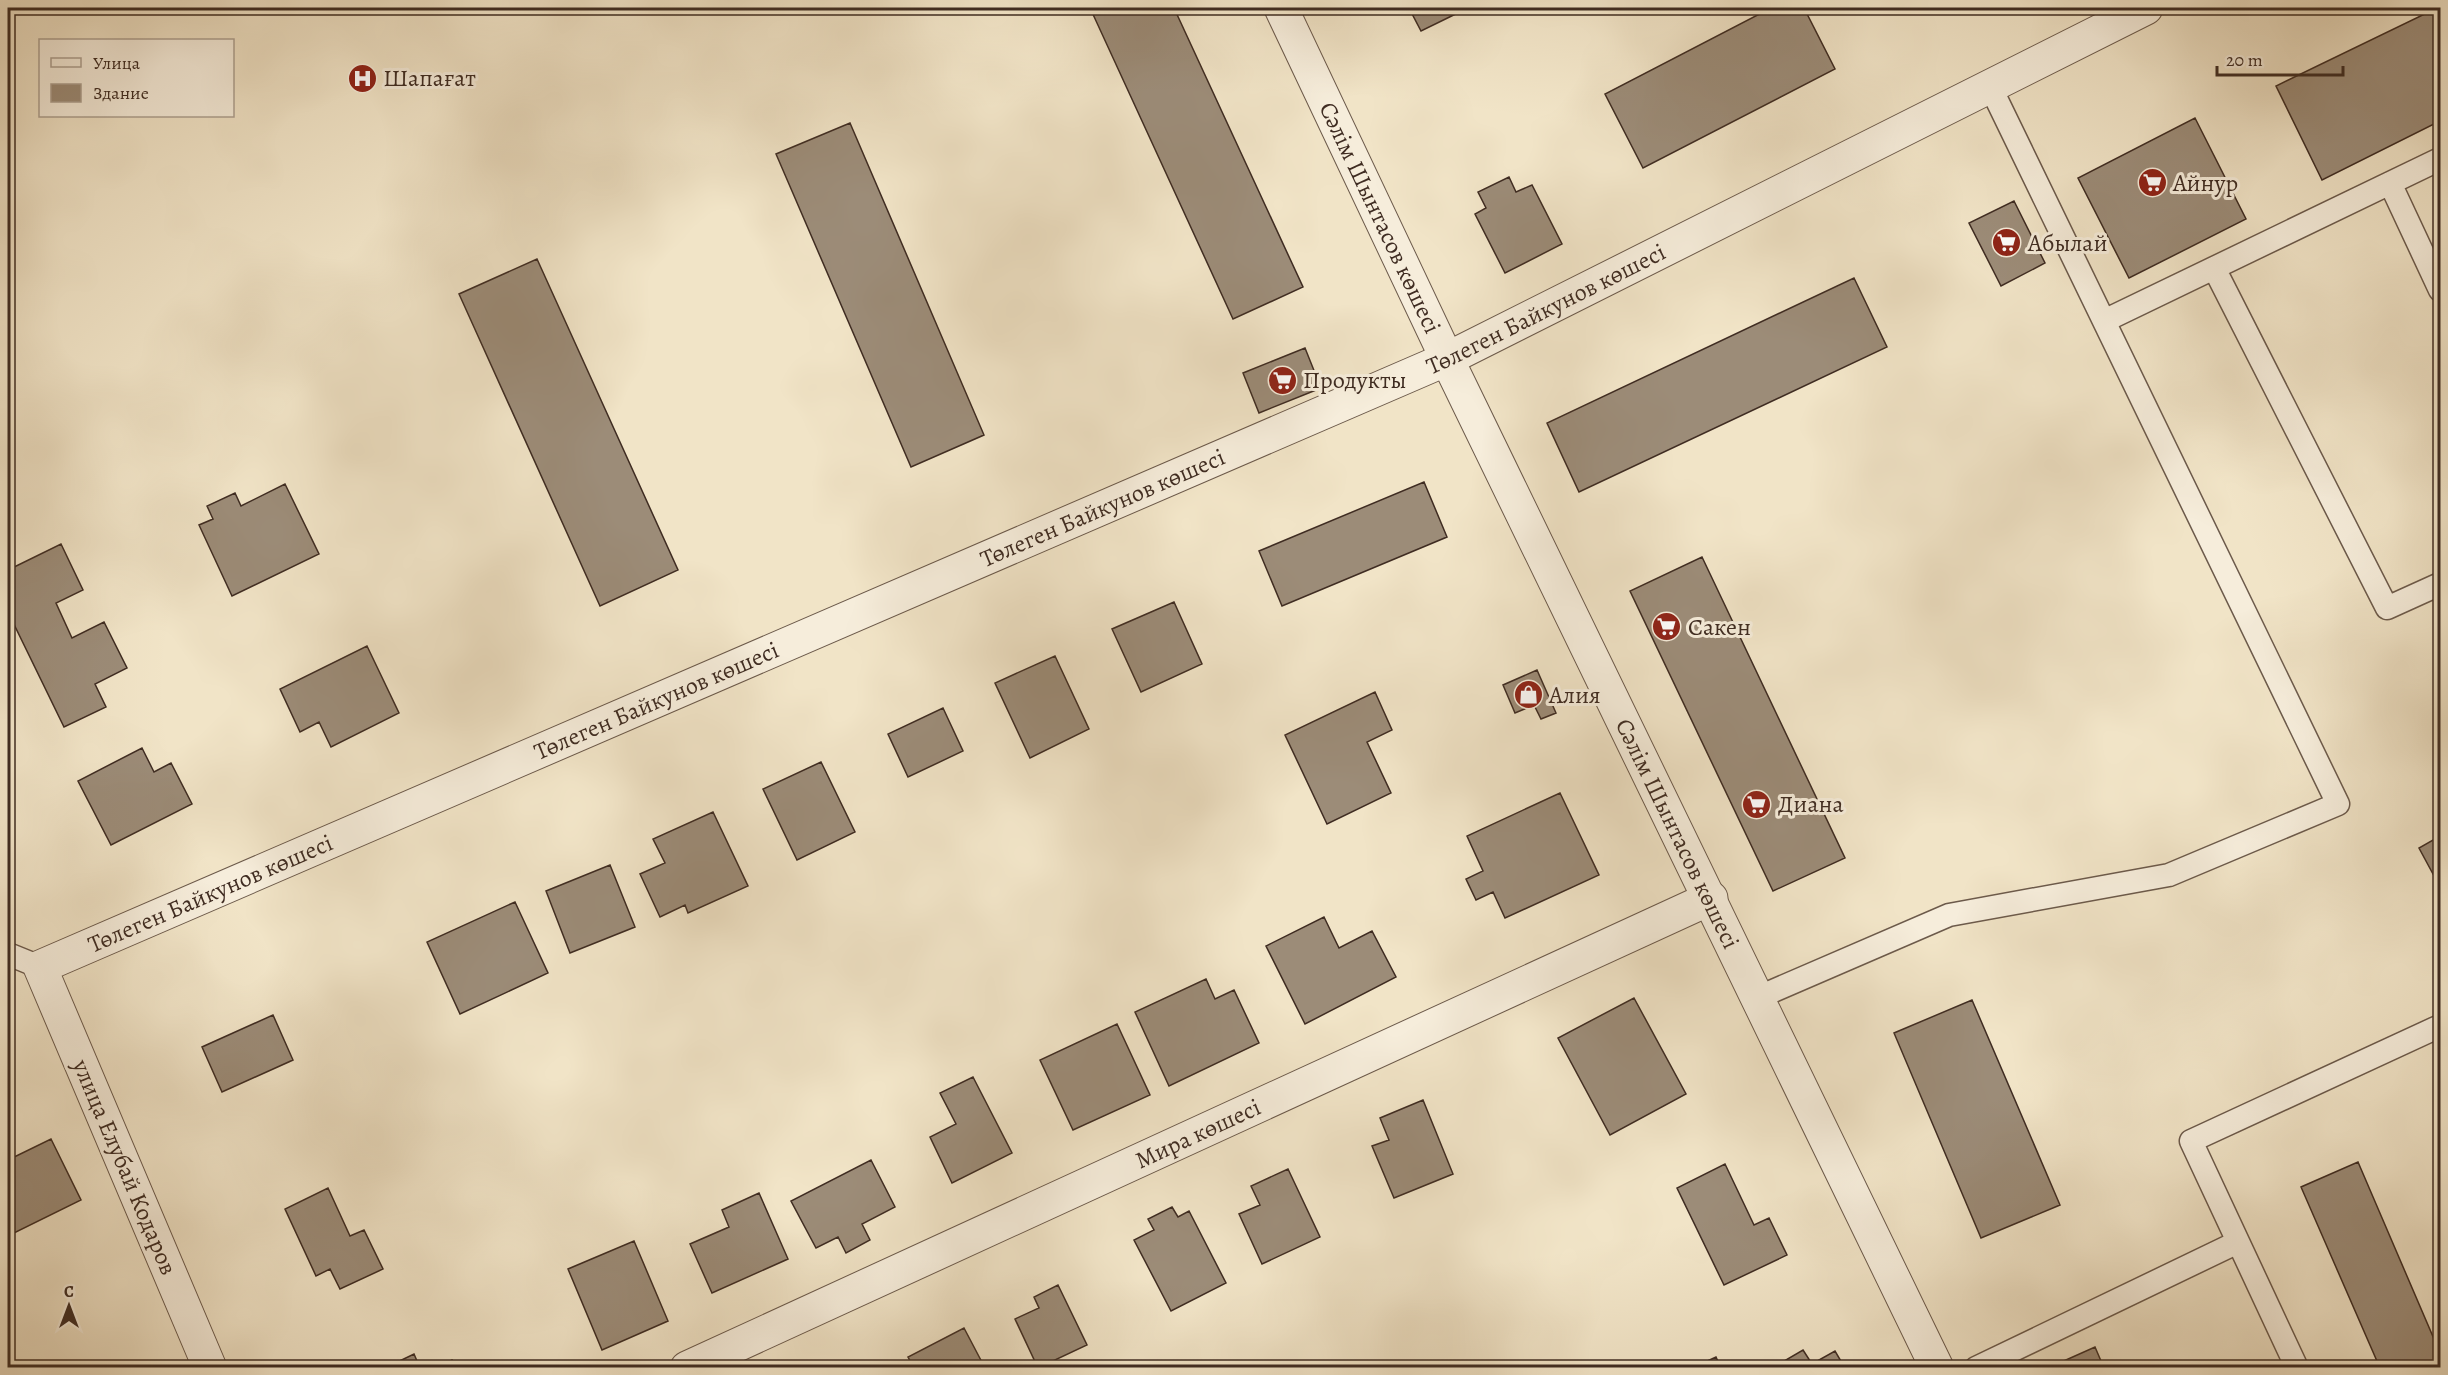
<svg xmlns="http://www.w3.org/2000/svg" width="2448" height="1375" viewBox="0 0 2448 1375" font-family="Alegreya,serif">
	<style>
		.building { fill: #9c8c78; stroke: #3f2c22; stroke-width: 1.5 }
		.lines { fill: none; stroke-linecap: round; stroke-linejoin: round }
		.lane-casing { stroke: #6c5a4b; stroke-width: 25 }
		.street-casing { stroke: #6c5a4b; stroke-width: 35 }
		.lane { stroke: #f6eddb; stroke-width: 22 }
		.street { stroke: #f6eddb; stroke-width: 33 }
		.labels { text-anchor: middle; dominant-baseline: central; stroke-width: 6; stroke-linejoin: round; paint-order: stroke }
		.poi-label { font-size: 24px; fill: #3f2c22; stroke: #f6eddb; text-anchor: start }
		.street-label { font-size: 24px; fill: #3f2c22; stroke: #f6eddb }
	</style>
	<rect width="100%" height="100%" fill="#f1e4c7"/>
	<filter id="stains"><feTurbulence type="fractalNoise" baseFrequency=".00333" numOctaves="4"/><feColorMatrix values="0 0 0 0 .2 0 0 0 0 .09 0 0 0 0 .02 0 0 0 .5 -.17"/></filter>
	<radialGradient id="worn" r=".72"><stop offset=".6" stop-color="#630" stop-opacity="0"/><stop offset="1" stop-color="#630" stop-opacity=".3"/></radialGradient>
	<!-- building -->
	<path class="building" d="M 1096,8 L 1174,8 L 1303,287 L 1233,319 L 1091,10 Z
		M 1409,8 L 1468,8 L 1421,31 Z
		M 1771,8 L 1804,8 L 1835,69 L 1643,168 L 1605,94 Z
		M 2437,8 L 2440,8 L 2440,121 L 2322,180 L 2276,86 Z
		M 2195,118 L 2246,219 L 2129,278 L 2078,178 Z
		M 850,123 L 984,435 L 911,467 L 776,154 Z
		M 1509,177 L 1516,192 L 1532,185 L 1562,244 L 1505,273 L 1475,214 L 1486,208 L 1478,192 Z
		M 2014,201 L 2045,263 L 2001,286 L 1969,223 Z
		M 537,259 L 678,570 L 600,606 L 459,294 Z
		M 1854,278 L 1887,347 L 1579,492 L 1547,423 Z
		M 1305,348 L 1321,388 L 1259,413 L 1243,373 Z
		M 1424,482 L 1447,537 L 1282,606 L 1259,551 Z
		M 285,484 L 319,554 L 232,596 L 199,525 L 213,519 L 207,506 L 235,493 L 241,506 Z
		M 61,544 L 83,590 L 56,603 L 72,638 L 104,622 L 127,668 L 95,684 L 106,707 L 64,727 L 8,612 L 8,570 Z
		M 1702,557 L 1845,858 L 1773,891 L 1630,591 Z
		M 1174,602 L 1202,664 L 1141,692 L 1112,629 Z
		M 367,646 L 399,713 L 331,747 L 319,722 L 300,732 L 280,689 Z
		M 1055,656 L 1089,729 L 1030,758 L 995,683 Z
		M 1537,670 L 1556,713 L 1541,719 L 1534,705 L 1515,713 L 1503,685 Z
		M 1375,692 L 1392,730 L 1367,742 L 1391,793 L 1327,824 L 1285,735 Z
		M 943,708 L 963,751 L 908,777 L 888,734 Z
		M 142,748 L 154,772 L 171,763 L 192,804 L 111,845 L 78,781 Z
		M 821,762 L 855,832 L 797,860 L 763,789 Z
		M 1560,793 L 1599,875 L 1505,918 L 1493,892 L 1476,900 L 1466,879 L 1483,871 L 1467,836 Z
		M 713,812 L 748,886 L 688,913 L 685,905 L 660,917 L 640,874 L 665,863 L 653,839 Z
		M 2440,836 L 2440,887 L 2419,848 Z
		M 610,865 L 635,927 L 570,953 L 546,891 Z
		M 515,902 L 548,973 L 460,1014 L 427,942 Z
		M 1324,917 L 1339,948 L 1372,931 L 1396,977 L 1305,1024 L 1266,946 Z
		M 1206,979 L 1215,999 L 1234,990 L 1259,1043 L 1169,1086 L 1135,1012 Z
		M 1634,998 L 1686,1094 L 1610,1135 L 1558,1038 Z
		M 1972,1000 L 2060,1205 L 1981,1238 L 1894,1033 Z
		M 273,1015 L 293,1060 L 222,1092 L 202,1047 Z
		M 1117,1024 L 1150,1095 L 1073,1130 L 1040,1060 Z
		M 973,1077 L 1012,1153 L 952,1183 L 930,1137 L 956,1124 L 940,1093 Z
		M 1423,1100 L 1453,1174 L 1394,1198 L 1372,1146 L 1389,1140 L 1380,1118 Z
		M 51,1139 L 81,1200 L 14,1233 L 8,1218 L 8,1160 Z
		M 871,1160 L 895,1207 L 862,1224 L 870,1240 L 846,1253 L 838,1237 L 816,1248 L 791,1201 Z
		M 2358,1162 L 2440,1353 L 2440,1368 L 2380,1368 L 2301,1187 Z
		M 1725,1164 L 1754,1225 L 1769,1218 L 1787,1255 L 1724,1285 L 1677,1188 Z
		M 1288,1169 L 1320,1237 L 1262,1264 L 1239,1214 L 1260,1205 L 1251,1186 Z
		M 328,1188 L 350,1236 L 364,1230 L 383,1269 L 340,1289 L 330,1269 L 316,1276 L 285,1209 Z
		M 759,1193 L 788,1259 L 712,1293 L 690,1244 L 729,1227 L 722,1210 Z
		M 1172,1207 L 1178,1217 L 1189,1211 L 1226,1283 L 1171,1311 L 1134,1240 L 1154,1230 L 1148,1219 Z
		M 634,1241 L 668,1321 L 602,1350 L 568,1269 Z
		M 1058,1285 L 1087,1345 L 1038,1368 L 1015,1319 L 1039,1308 L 1034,1297 Z
		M 964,1328 L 985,1368 L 914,1368 L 908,1357 Z
		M 2095,1347 L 2104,1368 L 2048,1368 Z
		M 1803,1350 L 1812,1364 L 1835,1351 L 1845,1368 L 1772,1368 Z
		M 414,1354 L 420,1368 L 385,1368 Z
		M 1716,1357 L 1721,1368 L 1692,1368 Z
		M 452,1360 L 455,1368 L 436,1368 Z"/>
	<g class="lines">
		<defs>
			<path id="lane" d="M 2390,183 L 2440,290
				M 2214,268 L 2387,608 L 2440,584
				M 2104,321 L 2440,159
				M 8,954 L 40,967
				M 1759,997 L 1949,915 L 2169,875 L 2338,804 L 1990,86
				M 1976,1368 L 2238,1242
				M 2297,1368 L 2191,1141 L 2440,1026"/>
			<g id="street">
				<path id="s1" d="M 1281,8 L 1447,359 L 1937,1368"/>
				<path id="s2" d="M 210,1368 L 40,967 L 1447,359 L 2146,8"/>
				<path id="s3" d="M 687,1368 L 1711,898"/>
			</g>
		</defs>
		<!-- lane casing -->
		<use href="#lane" class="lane-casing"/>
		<!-- street casing -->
		<use href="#street" class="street-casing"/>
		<!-- lane -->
		<use href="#lane" class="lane"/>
		<!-- street -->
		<use href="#street" class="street"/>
	</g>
	<!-- icons -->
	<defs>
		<symbol id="hospital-disc" viewBox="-11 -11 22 22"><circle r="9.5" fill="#8f2418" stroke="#f6eddb"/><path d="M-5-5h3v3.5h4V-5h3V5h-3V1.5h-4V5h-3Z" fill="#fff"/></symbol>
		<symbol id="supermarket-disc" viewBox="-11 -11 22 22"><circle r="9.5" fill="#8f2418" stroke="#f6eddb"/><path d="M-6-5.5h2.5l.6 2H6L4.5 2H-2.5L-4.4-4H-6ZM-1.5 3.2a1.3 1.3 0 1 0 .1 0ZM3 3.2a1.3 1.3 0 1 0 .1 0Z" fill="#fff"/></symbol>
		<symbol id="shop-disc" viewBox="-11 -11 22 22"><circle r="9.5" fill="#8f2418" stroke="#f6eddb"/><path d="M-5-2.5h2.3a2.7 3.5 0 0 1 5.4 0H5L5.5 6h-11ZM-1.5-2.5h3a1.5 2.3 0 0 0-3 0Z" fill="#fff"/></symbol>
	</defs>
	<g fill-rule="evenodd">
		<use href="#hospital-disc" x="346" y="62" width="33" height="33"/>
		<use href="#supermarket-disc" x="2136" y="166" width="33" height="33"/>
		<use href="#supermarket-disc" x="1990" y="226" width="33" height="33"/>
		<use href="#supermarket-disc" x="1266" y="364" width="33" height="33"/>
		<use href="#supermarket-disc" x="1650" y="610" width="33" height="33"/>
		<use href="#shop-disc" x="1512" y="678" width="33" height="33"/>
		<use href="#supermarket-disc" x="1740" y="788" width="33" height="33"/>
	</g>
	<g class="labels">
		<!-- poi labels -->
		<g class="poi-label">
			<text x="383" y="78">Шапағат</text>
			<text x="2173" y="183">Айнур</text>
			<text x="2028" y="243">Абылай</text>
			<text x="1303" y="380">Продукты</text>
			<text x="1688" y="627">Сакен</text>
			<text x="1549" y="695">Алия</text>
			<text x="1778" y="804">Диана</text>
		</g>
		<!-- street labels -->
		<g class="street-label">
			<text stroke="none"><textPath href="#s1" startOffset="232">Сәлім Шынтасов көшесі</textPath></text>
			<text stroke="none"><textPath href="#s2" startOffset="2079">Төлеген Байкунов көшесі</textPath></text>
			<text stroke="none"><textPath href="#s2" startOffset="1593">Төлеген Байкунов көшесі</textPath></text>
			<text stroke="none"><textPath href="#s2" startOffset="1107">Төлеген Байкунов көшесі</textPath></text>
			<text stroke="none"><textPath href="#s1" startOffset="916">Сәлім Шынтасов көшесі</textPath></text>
			<text stroke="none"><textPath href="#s2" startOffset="621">Төлеген Байкунов көшесі</textPath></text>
			<text stroke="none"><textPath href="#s3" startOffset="562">Мира көшесі</textPath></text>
			<text transform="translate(125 1167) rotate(67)">улица Елубай Кодаров</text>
		</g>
	</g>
	<!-- margin -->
	<rect width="2448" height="1375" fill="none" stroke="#f1e4c7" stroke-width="30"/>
	<rect x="9" y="9" width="2430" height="1357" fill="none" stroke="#3f2c22" stroke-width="3"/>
	<rect x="15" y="15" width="2418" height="1345" fill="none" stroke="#3f2c22" stroke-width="1.5"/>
	<!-- legend -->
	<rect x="39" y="39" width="195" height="78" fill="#f6eddb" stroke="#ada091" stroke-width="1.5"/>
	<rect x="51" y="58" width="30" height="9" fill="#f6eddb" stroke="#ada091" stroke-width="1.5"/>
	<text x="93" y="69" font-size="18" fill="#3f2c22">Улица</text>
	<rect x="51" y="84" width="30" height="18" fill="#9c8c78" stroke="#ada091" stroke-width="1.5"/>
	<text x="93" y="99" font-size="18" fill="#3f2c22">Здание</text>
	<!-- north arrow -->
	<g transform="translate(69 1306)" stroke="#f6eddb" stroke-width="4.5" paint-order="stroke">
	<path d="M0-4.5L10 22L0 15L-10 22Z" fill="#3f2c22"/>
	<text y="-9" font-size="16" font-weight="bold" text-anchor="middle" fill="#3f2c22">С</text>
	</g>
	<!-- scale -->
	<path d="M2217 66v9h126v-9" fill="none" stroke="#3f2c22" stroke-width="3"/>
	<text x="2226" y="66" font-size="18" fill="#3f2c22" stroke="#f6eddb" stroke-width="4.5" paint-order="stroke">20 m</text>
	<rect width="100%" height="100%" filter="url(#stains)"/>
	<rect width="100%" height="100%" fill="url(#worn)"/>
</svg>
